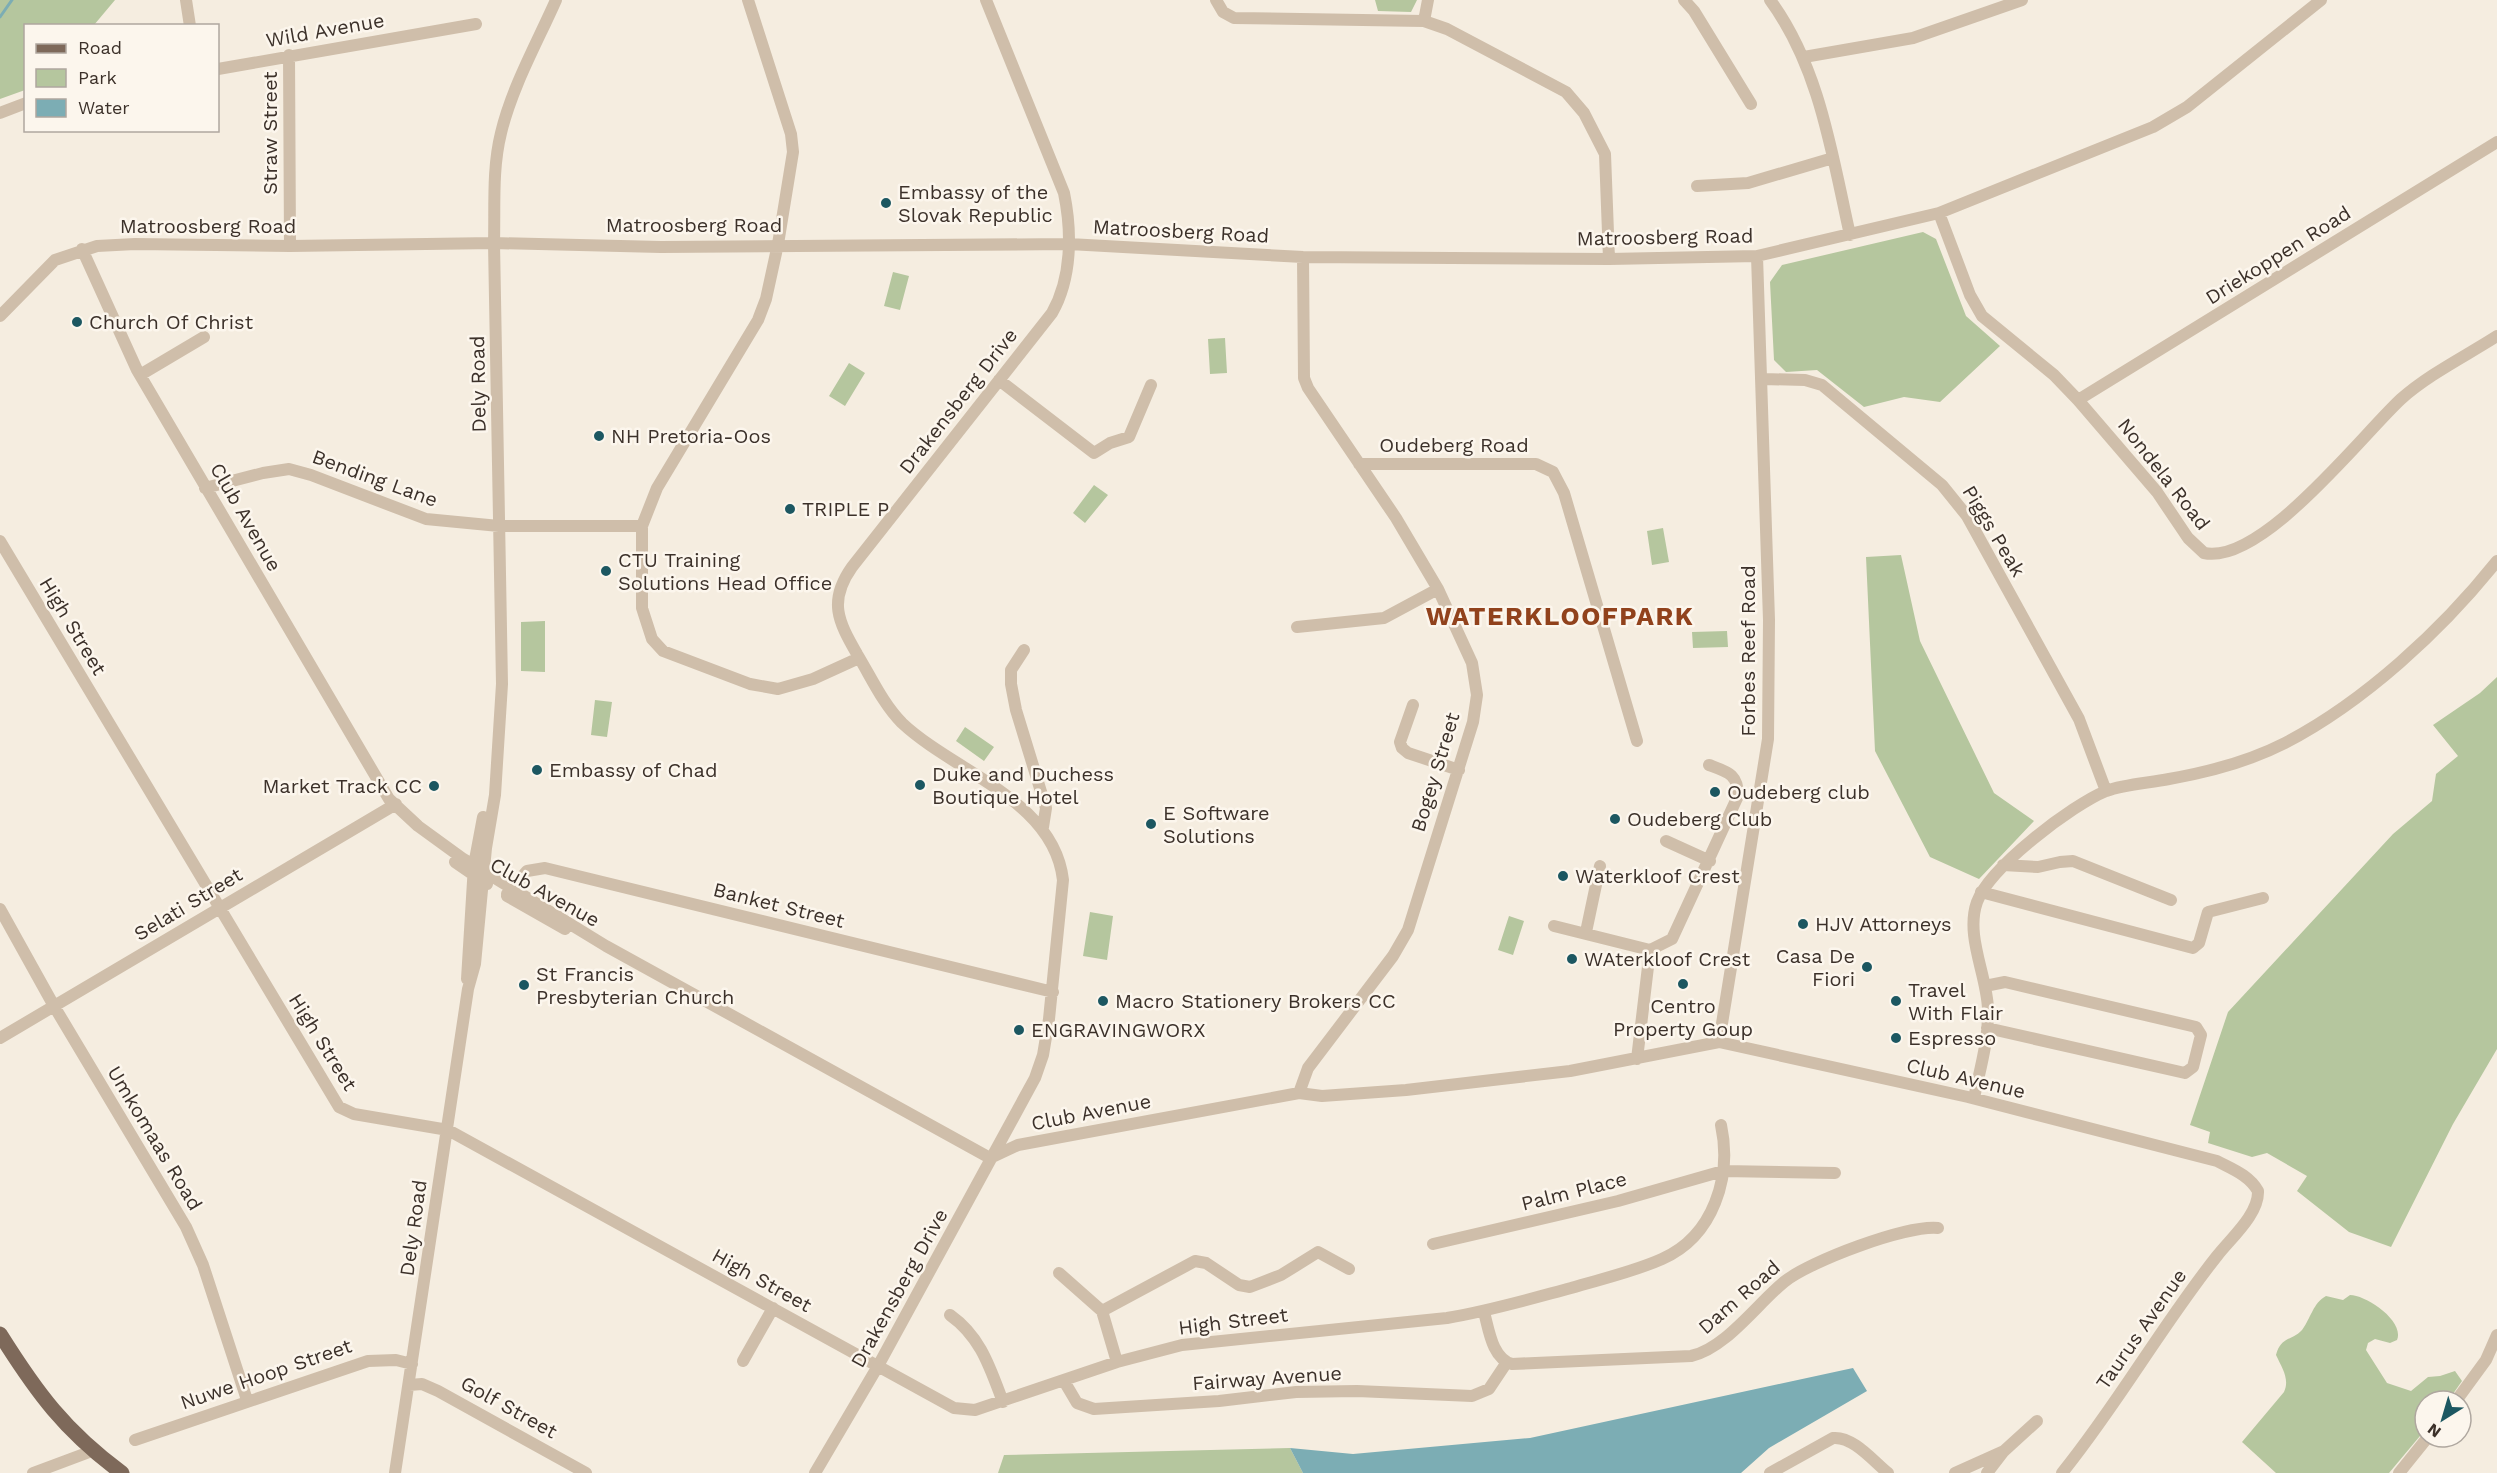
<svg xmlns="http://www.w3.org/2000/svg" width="2497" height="1473" viewBox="0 0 2497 1473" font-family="'Work Sans',sans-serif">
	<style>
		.green { fill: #b5c69e }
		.water { fill: #7cadb4 }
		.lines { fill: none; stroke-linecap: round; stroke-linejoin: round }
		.stream { stroke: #7cadb4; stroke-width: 3 }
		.minor { stroke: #cfbeaa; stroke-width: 12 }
		.major { stroke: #7e695a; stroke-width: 15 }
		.poi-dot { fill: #1c5761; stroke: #fcf6ed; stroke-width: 2 }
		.labels { text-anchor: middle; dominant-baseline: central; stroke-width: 5; stroke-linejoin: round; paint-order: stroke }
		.street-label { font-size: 20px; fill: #3c312a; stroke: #fcf6ed }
		.poi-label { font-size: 20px; fill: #3c312a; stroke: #fcf6ed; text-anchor: start }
		.district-label { font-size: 26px; font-weight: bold; letter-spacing: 1.5px; fill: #91421c; stroke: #fcf6ed }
	</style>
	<rect width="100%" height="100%" fill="#f5ede0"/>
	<!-- green -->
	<path class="green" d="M 0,0 L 115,0 L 94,25 L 26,26 L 25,90 L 0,99 Z
		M 1375,0 L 1417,0 L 1411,12 L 1378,11 Z
		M 1923,232 L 1936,239 L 1966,316 L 2000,346 L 1940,402 L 1904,397 L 1864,407 L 1817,370 L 1786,372 L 1774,360 L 1770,282 L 1782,265 Z
		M 893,272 L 909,276 L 900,310 L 884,306 Z
		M 1225,338 L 1227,373 L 1210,374 L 1208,339 Z
		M 849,363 L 865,373 L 845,406 L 829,396 Z
		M 1094,485 L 1108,495 L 1085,523 L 1073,513 Z
		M 1663,528 L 1669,562 L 1652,565 L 1647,531 Z
		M 1901,555 L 1920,641 L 1994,793 L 2034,821 L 1979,879 L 1930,857 L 1875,751 L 1866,557 Z
		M 545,621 L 545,672 L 521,671 L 521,622 Z
		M 1727,631 L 1728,647 L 1693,648 L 1692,632 Z
		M 2497,677 L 2497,1049 L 2453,1124 L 2391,1247 L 2349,1232 L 2297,1191 L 2307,1176 L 2267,1153 L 2252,1157 L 2208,1143 L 2210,1132 L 2190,1125 L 2228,1012 L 2393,834 L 2432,801 L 2436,774 L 2458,756 L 2433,725 L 2480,693 Z
		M 595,700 L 612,702 L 607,737 L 591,735 Z
		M 965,727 L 994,747 L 984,761 L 956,741 Z
		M 1090,912 L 1113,916 L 1107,960 L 1083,956 Z
		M 1509,916 L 1524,921 L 1513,955 L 1498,950 Z
		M 2350,1295 C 2366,1295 2405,1321 2397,1340 L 2390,1343 L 2375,1339 L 2368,1343 L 2366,1350 L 2387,1383 L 2411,1391 L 2428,1377 L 2440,1376 L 2455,1371 L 2462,1381 L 2448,1401 L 2425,1401 L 2425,1430 L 2389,1473 L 2276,1473 L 2242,1442 L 2284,1392 C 2290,1379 2282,1368 2276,1355 C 2281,1336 2292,1341 2302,1330 C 2311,1318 2313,1303 2326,1296 L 2343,1300 Z
		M 1290,1448 L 1303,1473 L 998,1473 L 1004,1455 Z"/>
	<!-- water -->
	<path class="water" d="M 1853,1368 L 1867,1391 L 1769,1448 L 1741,1473 L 1303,1473 L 1290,1448 L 1353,1454 L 1530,1438 Z"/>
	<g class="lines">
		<!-- stream -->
		<path class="stream" d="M 0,17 L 12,0"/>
		<!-- minor -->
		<path class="minor" d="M 186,0 L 190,26
			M 748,0 L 791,134 L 793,152 L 778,244 L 766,299 L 758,320 L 657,488 L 642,526 L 642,608 L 652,639 L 663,651 L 750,684 L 778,689 L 813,679 L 859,658
			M 1216,0 L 1223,12 L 1234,18 L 1424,21 L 1447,29 L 1566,92 L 1584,113 L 1605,154 L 1609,259
			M 1684,0 L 1694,11 L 1751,104
			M 1770,0 C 1820,68 1832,155 1850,235
			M 1424,21 L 1428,0
			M 289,55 L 290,246
			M 1804,57 L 1913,38 L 2022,0
			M 218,69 L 476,24
			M 0,113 L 26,103
			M 1697,186 L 1748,183 L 1833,158
			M 1939,213 L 1970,295 L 1982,316 L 2054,375 L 2078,400 L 2157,492 L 2188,538 L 2204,553 C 2262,565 2361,436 2401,399 C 2429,374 2466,356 2497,336
			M 82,249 L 137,370 L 389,799 L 418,826 L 462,858 L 606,946 L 990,1158
			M 0,316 L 55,260 L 97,246 L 135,244 L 290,246 L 494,243 L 661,247 L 1069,244 L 1303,257 L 1609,259 L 1757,256 L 1939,213 L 2153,127 L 2187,107 L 2321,0
			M 140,375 L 204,337
			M 1763,379 L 1805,380 L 1822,385 L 1942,485 L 1967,516 L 2079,719 L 2106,791
			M 999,380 L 1094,453 L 1110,443 L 1129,437 L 1151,385
			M 2078,400 L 2497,142
			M 1359,464 L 1536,464 L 1553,472 L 1564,493 L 1637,741
			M 205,488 L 263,473 L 289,469 L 311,475 L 426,519 L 499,526 L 642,526
			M 0,541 L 339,1107 L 354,1114 L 448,1130 L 954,1408 L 975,1410 L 1117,1362 L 1182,1345 L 1447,1318 C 1489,1311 1530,1299 1571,1288 C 1601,1279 1633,1272 1662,1259 C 1714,1236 1732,1176 1721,1125
			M 1297,627 L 1384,618 L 1438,589
			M 1024,650 L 1011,670 L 1011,684 L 1016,710 L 1046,808 L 1043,827
			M 1413,705 L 1400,742 L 1402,748 L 1408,753 L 1459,770
			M 1666,841 L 1710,861
			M 455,862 L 487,884
			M 2003,865 L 2038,867 L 2060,862 L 2073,861 L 2171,900
			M 1981,892 L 2193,948 L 2199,943 L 2208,912 L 2263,898
			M 507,894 L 527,871 L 545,868 L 1053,992
			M 507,896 L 565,929
			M 0,909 L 54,1006 L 186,1227 L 203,1265 L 247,1400
			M 1554,926 L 1650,950 L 1672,939 L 1738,796 C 1738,774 1728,772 1709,765
			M 1586,932 L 1600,866
			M 467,979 L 474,865 L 483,817
			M 1985,986 L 2005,982 L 2196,1027 L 2201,1035 L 2193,1067 L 2185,1073 L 1987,1028
			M 0,1038 L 396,804
			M 1719,1042 L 1768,739 L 1769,620 L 1757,256
			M 1637,1059 L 1650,950
			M 1299,1093 L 1308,1068 L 1393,956 L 1408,930 L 1473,722 L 1477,695 L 1472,663 L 1438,589 L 1396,518 L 1308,388 L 1304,378 L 1303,257
			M 1974,1098 C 1980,1069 1989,1039 1988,1009 C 1987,975 1965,936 1977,902 C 1990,867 2072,805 2106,791 C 2125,784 2149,783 2169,779 C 2209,772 2248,762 2285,743 C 2364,702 2442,630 2497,561
			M 990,1158 L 1018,1145 L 1299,1093 L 1322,1096 L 1406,1090 L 1570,1071 L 1719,1042 L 1968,1097 L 2217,1161 C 2232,1169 2249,1175 2258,1191 C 2259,1214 2231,1238 2217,1256 C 2162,1325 2118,1404 2062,1473
			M 1433,1244 L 1618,1201 L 1723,1171 L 1835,1173
			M 1059,1273 L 1102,1311 L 1195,1261 L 1206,1263 L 1239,1285 L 1250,1287 L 1281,1275 L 1318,1252 L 1349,1269
			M 1102,1311 L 1117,1362
			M 1484,1312 C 1489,1330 1492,1358 1512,1364 L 1691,1356 C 1725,1349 1757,1304 1784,1282 C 1810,1261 1906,1225 1938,1228
			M 950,1315 C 981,1337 990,1368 1003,1402
			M 743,1361 L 773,1308
			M 1064,1381 L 1077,1403 L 1094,1409 L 1219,1401 L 1296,1392 L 1357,1391 L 1472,1396 L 1489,1389 L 1507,1362
			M 409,1385 L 422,1384 L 438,1391 L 586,1473
			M 2456,1401 L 2486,1360 L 2497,1335
			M 135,1440 L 368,1361 L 396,1360 L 412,1364
			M 33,1473 L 92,1451
			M 395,1473 L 468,989 L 475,964 L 486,848 L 495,795 L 502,684 L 494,243 C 495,207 492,169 501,133 C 512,87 537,43 556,0
			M 815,1473 L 878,1366 L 1035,1078 L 1043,1055 L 1049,1019 L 1063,880 C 1054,800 954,772 902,723 C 883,704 871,677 857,654 C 838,621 828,601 852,567 L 1052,313 C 1072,278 1072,232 1064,193 L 986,0
			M 1770,1473 L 1833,1438 C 1853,1436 1873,1461 1888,1473
			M 1955,1473 L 2004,1451 L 2037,1421
			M 1987,1473 L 2003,1452
			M 2399,1473 L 2428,1437"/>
		<!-- major -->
		<path class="major" d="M 0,1334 C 37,1393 65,1431 122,1473"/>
	</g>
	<!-- markers -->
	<g class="poi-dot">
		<circle cx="886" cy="203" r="6"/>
		<circle cx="77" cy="322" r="6"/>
		<circle cx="599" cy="436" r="6"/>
		<circle cx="790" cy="509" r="6"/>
		<circle cx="606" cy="571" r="6"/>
		<circle cx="537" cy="770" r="6"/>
		<circle cx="920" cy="785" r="6"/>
		<circle cx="434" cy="786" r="6"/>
		<circle cx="1715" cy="792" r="6"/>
		<circle cx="1615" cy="819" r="6"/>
		<circle cx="1151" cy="824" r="6"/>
		<circle cx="1563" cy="876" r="6"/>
		<circle cx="1803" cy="924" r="6"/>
		<circle cx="1572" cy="959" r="6"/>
		<circle cx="1867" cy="967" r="6"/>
		<circle cx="1683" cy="984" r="6"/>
		<circle cx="524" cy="985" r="6"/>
		<circle cx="1103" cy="1001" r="6"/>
		<circle cx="1896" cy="1001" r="6"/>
		<circle cx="1019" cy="1030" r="6"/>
		<circle cx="1896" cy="1038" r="6"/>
	</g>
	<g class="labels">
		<!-- street labels -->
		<g class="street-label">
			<text transform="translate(325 30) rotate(-10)">Wild Avenue</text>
			<text transform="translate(270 133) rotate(-90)">Straw Street</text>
			<text x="694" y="225">Matroosberg Road</text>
			<text x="208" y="226">Matroosberg Road</text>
			<text transform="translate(1181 231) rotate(3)">Matroosberg Road</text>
			<text transform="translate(1665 237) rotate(-1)">Matroosberg Road</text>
			<text transform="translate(2278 255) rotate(-32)">Driekoppen Road</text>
			<text transform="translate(478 384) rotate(-91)">Dely Road</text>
			<text transform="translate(958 401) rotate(-52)">Drakensberg Drive</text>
			<text x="1454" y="445">Oudeberg Road</text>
			<text transform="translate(2164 474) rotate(52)">Nondela Road</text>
			<text transform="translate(375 478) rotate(20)">Bending Lane</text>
			<text transform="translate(246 517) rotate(60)">Club Avenue</text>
			<text transform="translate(1994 531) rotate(59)">Piggs Peak</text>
			<text transform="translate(73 626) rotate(59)">High Street</text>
			<text transform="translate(1748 651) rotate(-90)">Forbes Reef Road</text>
			<text transform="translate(1435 772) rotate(-73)">Bogey Street</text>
			<text transform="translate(545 892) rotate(29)">Club Avenue</text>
			<text transform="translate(188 904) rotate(-31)">Selati Street</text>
			<text transform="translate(779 905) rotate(14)">Banket Street</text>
			<text transform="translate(323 1042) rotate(58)">High Street</text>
			<text transform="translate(1966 1078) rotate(13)">Club Avenue</text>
			<text transform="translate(1091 1112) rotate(-11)">Club Avenue</text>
			<text transform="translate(155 1138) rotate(59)">Umkomaas Road</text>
			<text transform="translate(1574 1191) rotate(-14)">Palm Place</text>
			<text transform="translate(413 1228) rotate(-82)">Dely Road</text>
			<text transform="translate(762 1280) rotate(29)">High Street</text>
			<text transform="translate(899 1288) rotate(-61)">Drakensberg Drive</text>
			<text transform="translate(1739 1297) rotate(-41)">Dam Road</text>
			<text transform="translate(1233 1321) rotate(-7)">High Street</text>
			<text transform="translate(2141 1329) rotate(-55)">Taurus Avenue</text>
			<text transform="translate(266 1374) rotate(-19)">Nuwe Hoop Street</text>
			<text transform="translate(1267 1378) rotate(-4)">Fairway Avenue</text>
			<text transform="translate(509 1407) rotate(29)">Golf Street</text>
		</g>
		<!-- poi labels -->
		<g class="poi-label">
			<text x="898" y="192">Embassy of the<tspan x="898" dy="23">Slovak Republic</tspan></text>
			<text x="89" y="322">Church Of Christ</text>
			<text x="611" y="436">NH Pretoria-Oos</text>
			<text x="802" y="509">TRIPLE P</text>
			<text x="618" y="560">CTU Training<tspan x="618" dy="23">Solutions Head Office</tspan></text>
			<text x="549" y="770">Embassy of Chad</text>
			<text x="932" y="774">Duke and Duchess<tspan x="932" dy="23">Boutique Hotel</tspan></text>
			<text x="422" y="786" text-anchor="end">Market Track CC</text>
			<text x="1727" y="792">Oudeberg club</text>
			<text x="1163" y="813">E Software<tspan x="1163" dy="23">Solutions</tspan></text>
			<text x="1627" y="819">Oudeberg Club</text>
			<text x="1575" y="876">Waterkloof Crest</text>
			<text x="1815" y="924">HJV Attorneys</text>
			<text x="1855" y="956" text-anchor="end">Casa De<tspan x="1855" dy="23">Fiori</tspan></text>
			<text x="1584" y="959">WAterkloof Crest</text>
			<text x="536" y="974">St Francis<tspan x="536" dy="23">Presbyterian Church</tspan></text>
			<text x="1908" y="990">Travel<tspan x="1908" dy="23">With Flair</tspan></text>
			<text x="1115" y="1001">Macro Stationery Brokers CC</text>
			<text x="1683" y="1006" text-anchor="middle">Centro<tspan x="1683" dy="23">Property Goup</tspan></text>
			<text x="1031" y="1030">ENGRAVINGWORX</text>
			<text x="1908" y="1038">Espresso</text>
		</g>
		<!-- district labels -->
		<g class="district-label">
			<text x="1560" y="616">WATERKLOOFPARK</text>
		</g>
	</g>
	<!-- legend -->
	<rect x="24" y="24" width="195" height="108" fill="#fcf6ed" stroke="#afa79f" stroke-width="1.5"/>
	<rect x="36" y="44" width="30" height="9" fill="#7e695a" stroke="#afa79f" stroke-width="1.5"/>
	<text x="78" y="54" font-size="18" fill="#3c312a">Road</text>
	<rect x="36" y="69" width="30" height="18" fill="#b5c69e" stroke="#afa79f" stroke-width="1.5"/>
	<text x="78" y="84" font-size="18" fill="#3c312a">Park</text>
	<rect x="36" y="99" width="30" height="18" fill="#7cadb4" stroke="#afa79f" stroke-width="1.5"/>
	<text x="78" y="114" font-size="18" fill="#3c312a">Water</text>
	<!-- north arrow -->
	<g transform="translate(2443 1419) rotate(217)"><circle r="28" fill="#fcf6ed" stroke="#afa79f" stroke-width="1.5"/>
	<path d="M0-4.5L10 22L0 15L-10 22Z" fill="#1c5761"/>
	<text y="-9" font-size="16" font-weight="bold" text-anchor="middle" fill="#3c312a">N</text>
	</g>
</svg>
